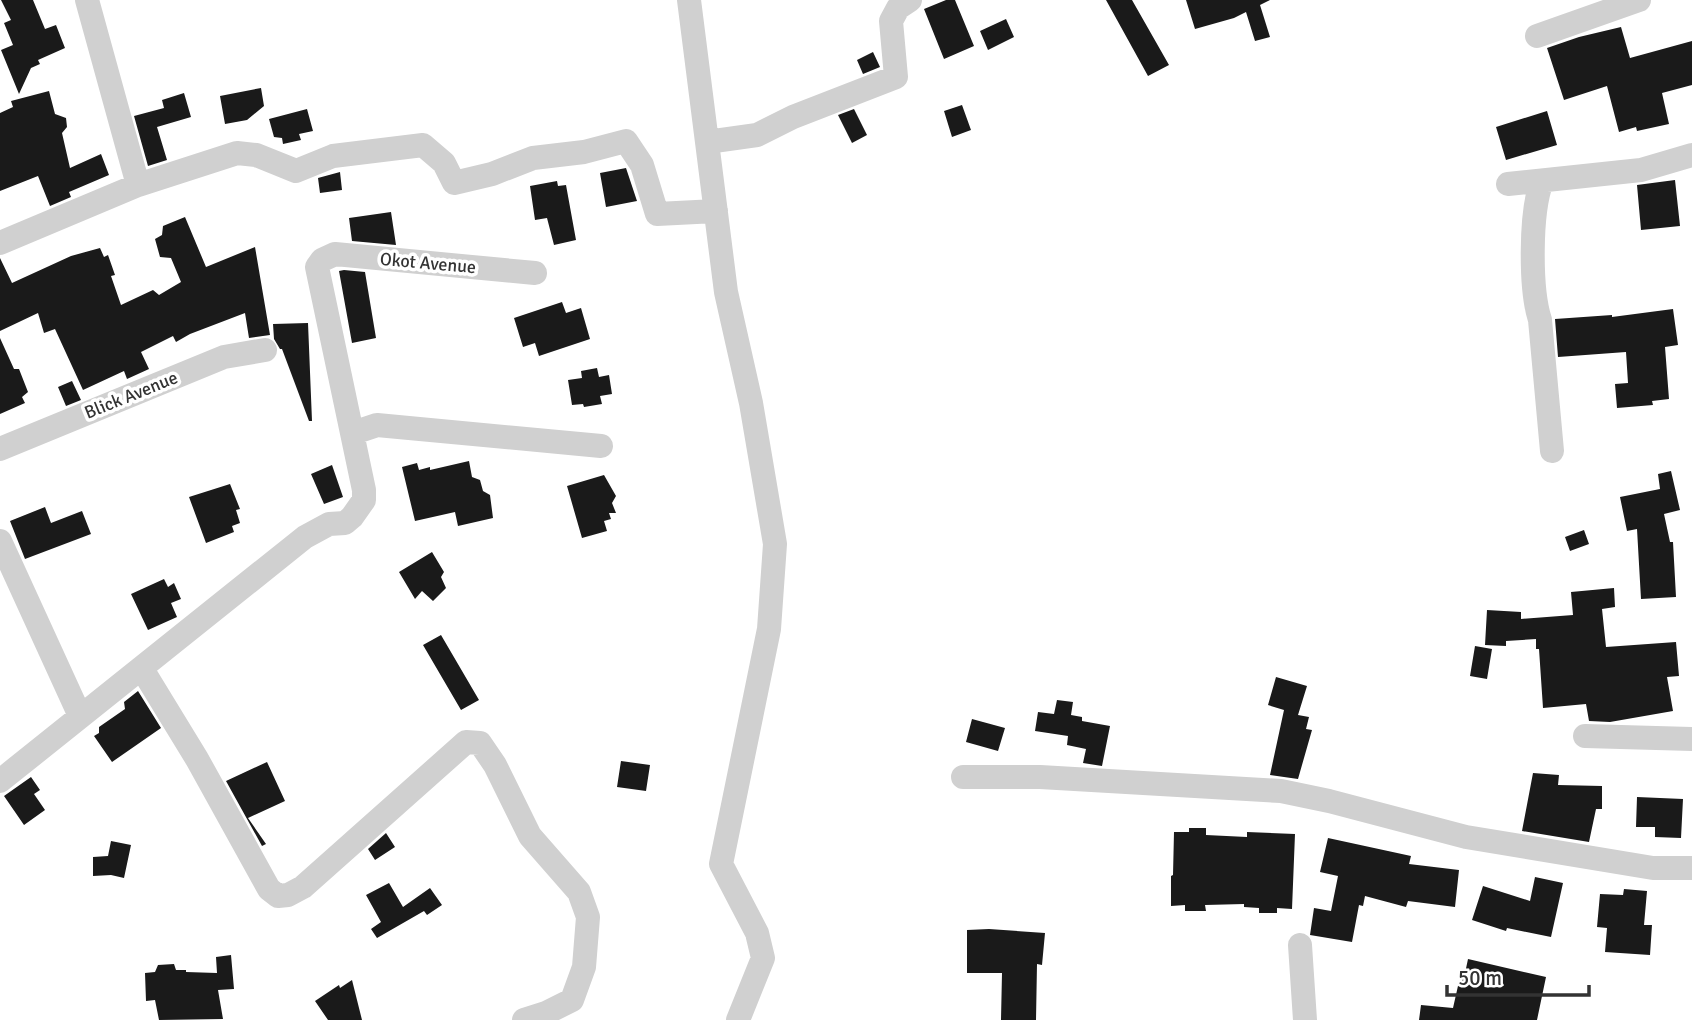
<svg xmlns="http://www.w3.org/2000/svg" width="1692" height="1020" viewBox="0 0 1692 1020" font-family="Signika,sans-serif">
	<style>
		.building { fill: #1a1a1a }
		.lines { fill: none; stroke-linecap: round; stroke-linejoin: round }
		.minor { stroke: #d0d0d0; stroke-width: 24 }
		.labels { text-anchor: middle; dominant-baseline: central; stroke-width: 7; stroke-linejoin: round; paint-order: stroke }
		.street-label { font-size: 18px; fill: #333; stroke: #fff }
	</style>
	<rect width="100%" height="100%" fill="#fff"/>
	<!-- building -->
	<path class="building" d="M 1,0 L 33,0 L 45,29 L 56,25 L 65,48 L 38,60 L 40,64 L 31,68 L 19,94 L 1,50 L 13,45 L 4,23 L 11,20 Z
		M 946,0 L 955,0 L 974,46 L 944,59 L 924,9 Z
		M 1106,0 L 1132,0 L 1169,65 L 1148,76 Z
		M 1186,0 L 1270,0 L 1260,5 L 1270,37 L 1255,41 L 1246,12 L 1234,18 L 1195,29 Z
		M 1006,19 L 1014,37 L 988,50 L 980,31 Z
		M 1621,27 L 1630,58 L 1692,41 L 1692,85 L 1662,93 L 1669,124 L 1637,131 L 1636,127 L 1619,132 L 1607,86 L 1564,100 L 1547,48 L 1579,37 Z
		M 873,52 L 880,67 L 863,74 L 857,60 Z
		M 261,88 L 264,106 L 247,120 L 225,124 L 220,96 Z
		M 49,91 L 55,114 L 66,118 L 67,127 L 62,133 L 70,168 L 101,154 L 109,175 L 69,192 L 71,197 L 50,206 L 38,176 L 0,191 L 0,113 L 13,107 L 11,101 Z
		M 184,93 L 191,117 L 157,127 L 167,160 L 148,166 L 134,116 L 164,108 L 162,100 Z
		M 962,105 L 971,130 L 952,137 L 944,111 Z
		M 307,109 L 313,131 L 299,134 L 301,140 L 283,144 L 282,138 L 274,137 L 269,119 Z
		M 854,109 L 867,135 L 852,143 L 838,115 Z
		M 1547,111 L 1557,145 L 1506,160 L 1496,127 Z
		M 626,168 L 637,201 L 606,207 L 600,173 Z
		M 340,172 L 342,190 L 320,193 L 318,178 Z
		M 1675,180 L 1680,226 L 1641,230 L 1637,185 Z
		M 557,181 L 558,186 L 566,185 L 576,240 L 554,245 L 547,218 L 535,220 L 530,186 Z
		M 391,212 L 396,245 L 352,241 L 349,218 Z
		M 185,217 L 206,267 L 255,247 L 270,335 L 249,338 L 245,313 L 190,334 L 176,342 L 173,336 L 141,352 L 149,369 L 127,379 L 124,371 L 83,390 L 55,329 L 44,333 L 38,313 L 0,331 L 0,258 L 12,283 L 71,256 L 100,248 L 104,257 L 108,255 L 115,275 L 111,276 L 121,305 L 153,290 L 159,295 L 181,282 L 171,258 L 160,257 L 155,239 L 162,235 L 163,226 Z
		M 344,270 L 365,272 L 376,338 L 352,343 L 339,271 Z
		M 562,302 L 566,313 L 581,308 L 590,339 L 539,356 L 535,343 L 523,347 L 514,318 Z
		M 1673,309 L 1678,345 L 1665,347 L 1669,399 L 1652,401 L 1653,405 L 1617,408 L 1615,384 L 1628,383 L 1626,352 L 1558,357 L 1555,319 L 1612,315 L 1612,317 Z
		M 308,323 L 312,421 L 309,421 L 282,349 L 280,349 L 274,339 L 273,324 Z
		M 0,338 L 14,369 L 19,369 L 28,392 L 22,397 L 25,403 L 0,414 Z
		M 597,368 L 599,377 L 609,375 L 612,394 L 600,396 L 602,404 L 584,407 L 583,404 L 572,405 L 568,380 L 582,378 L 581,371 Z
		M 72,381 L 81,400 L 66,406 L 58,387 Z
		M 469,461 L 472,477 L 480,480 L 483,491 L 490,495 L 493,518 L 458,526 L 455,512 L 415,521 L 402,467 L 417,463 L 419,470 L 430,467 L 430,470 Z
		M 332,465 L 343,497 L 324,504 L 311,474 Z
		M 1671,471 L 1680,510 L 1664,514 L 1670,542 L 1673,542 L 1676,597 L 1641,599 L 1637,529 L 1627,531 L 1620,497 L 1660,489 L 1658,474 Z
		M 604,475 L 616,496 L 612,503 L 616,513 L 609,513 L 611,519 L 604,521 L 607,531 L 582,538 L 567,486 Z
		M 230,484 L 240,509 L 236,510 L 240,523 L 232,526 L 234,532 L 206,543 L 189,497 Z
		M 45,507 L 51,523 L 82,511 L 91,534 L 25,559 L 10,521 Z
		M 1584,530 L 1589,544 L 1570,551 L 1565,537 Z
		M 432,552 L 444,572 L 441,577 L 446,588 L 433,601 L 422,591 L 415,599 L 399,572 Z
		M 164,579 L 168,587 L 174,583 L 181,599 L 171,603 L 177,617 L 148,630 L 131,594 Z
		M 1614,588 L 1615,607 L 1602,609 L 1606,647 L 1676,642 L 1679,676 L 1667,677 L 1673,711 L 1610,722 L 1589,721 L 1586,704 L 1543,708 L 1539,649 L 1536,649 L 1536,639 L 1506,641 L 1506,646 L 1485,645 L 1487,610 L 1521,612 L 1521,619 L 1573,615 L 1571,592 Z
		M 441,635 L 479,700 L 461,710 L 423,645 Z
		M 1475,646 L 1492,649 L 1487,679 L 1470,676 Z
		M 1276,677 L 1307,686 L 1298,715 L 1309,717 L 1306,729 L 1312,730 L 1298,779 L 1270,775 L 1284,710 L 1268,705 Z
		M 138,691 L 161,728 L 112,762 L 94,736 L 99,733 L 99,727 L 125,709 L 124,702 Z
		M 1057,700 L 1073,702 L 1071,715 L 1082,717 L 1082,721 L 1110,726 L 1102,766 L 1083,763 L 1086,749 L 1067,745 L 1068,736 L 1035,731 L 1038,712 L 1054,714 Z
		M 972,719 L 1005,728 L 998,751 L 966,742 Z
		M 621,761 L 650,765 L 646,791 L 617,787 Z
		M 267,762 L 285,801 L 248,818 L 266,844 L 262,846 L 226,781 Z
		M 1533,773 L 1559,775 L 1558,785 L 1602,786 L 1602,809 L 1596,809 L 1589,842 L 1522,831 Z
		M 31,777 L 40,790 L 34,794 L 45,810 L 24,825 L 4,796 Z
		M 1637,797 L 1683,799 L 1681,838 L 1655,837 L 1655,827 L 1636,827 Z
		M 1189,828 L 1206,828 L 1206,835 L 1247,837 L 1247,832 L 1295,834 L 1292,909 L 1277,908 L 1277,913 L 1259,913 L 1259,908 L 1244,907 L 1244,904 L 1205,905 L 1206,911 L 1185,911 L 1185,905 L 1171,906 L 1171,876 L 1173,875 L 1174,832 L 1189,832 Z
		M 386,833 L 395,847 L 375,860 L 368,849 Z
		M 1328,838 L 1411,856 L 1409,864 L 1459,870 L 1455,907 L 1408,901 L 1406,907 L 1365,896 L 1363,906 L 1359,905 L 1352,942 L 1310,935 L 1314,908 L 1331,911 L 1338,876 L 1320,872 Z
		M 111,841 L 131,845 L 124,878 L 111,875 L 93,876 L 93,857 L 108,856 Z
		M 1535,877 L 1563,883 L 1551,937 L 1507,928 L 1506,931 L 1472,920 L 1483,886 L 1530,901 Z
		M 389,883 L 403,907 L 430,888 L 442,905 L 427,915 L 424,911 L 377,938 L 371,929 L 381,922 L 366,895 Z
		M 1624,889 L 1647,891 L 1644,925 L 1652,925 L 1650,955 L 1605,952 L 1607,928 L 1597,927 L 1600,894 L 1623,895 Z
		M 989,929 L 1045,933 L 1042,965 L 1037,964 L 1036,1020 L 1001,1020 L 1002,973 L 967,973 L 967,930 Z
		M 231,955 L 234,989 L 218,990 L 223,1019 L 159,1020 L 155,1000 L 146,1001 L 145,973 L 155,972 L 158,965 L 174,964 L 176,970 L 186,970 L 186,972 L 217,973 L 216,957 Z
		M 1468,959 L 1546,977 L 1537,1020 L 1419,1020 L 1421,1005 L 1453,1008 L 1460,977 L 1464,978 Z
		M 352,980 L 362,1020 L 328,1020 L 315,1001 L 339,985 L 340,988 Z"/>
	<g class="lines">
		<!-- minor -->
		<path class="minor" d="M 87,0 L 138,185
			M 689,0 L 726,292 L 751,403 L 775,544 L 769,629 L 721,864 L 757,933 L 763,958 L 738,1020
			M 1537,36 L 1639,0
			M 707,142 L 757,135 L 793,117 L 896,77 L 891,21 L 898,8 L 910,0
			M 1542,181 C 1530,212 1530,289 1540,320 L 1552,451
			M 1508,184 L 1641,170 L 1692,155
			M 0,243 L 138,185 L 237,153 L 256,155 L 296,171 L 333,156 L 423,145 L 444,163 L 454,183 L 492,174 L 533,158 L 584,152 L 626,141 L 642,165 L 657,214 L 716,211
			M 353,433 L 377,425 L 601,446
			M 0,449 L 224,357 L 265,350
			M 0,541 L 80,716
			M 142,669 L 197,759 L 269,889 L 278,896 L 288,895 L 303,887 L 466,742 L 480,743 L 495,765 L 530,836 L 579,892 L 588,917 L 584,967 L 572,1000 L 546,1013 L 524,1020
			M 1585,736 L 1692,739
			M 963,777 L 1040,777 L 1281,791 L 1329,801 L 1466,837 L 1653,868 L 1692,868
			M 0,781 L 305,537 L 329,524 L 345,523 L 352,517 L 364,500 L 364,490 L 317,267 L 322,260 L 335,254 L 535,273
			M 1300,945 L 1305,1020"/>
	</g>
	<g class="labels">
		<!-- street labels -->
		<g class="street-label">
			<text transform="translate(428 263) rotate(5)">Okot Avenue</text>
			<text transform="translate(131 395) rotate(-22)">Blick Avenue</text>
		</g>
	</g>
	<!-- scale -->
	<path d="M1447 985v10h142v-10" fill="none" stroke="#333333" stroke-width="3.5"/>
	<text x="1458" y="985" font-size="21" fill="#333333" stroke="#ffffff" stroke-width="5" paint-order="stroke">50 m</text>
</svg>
